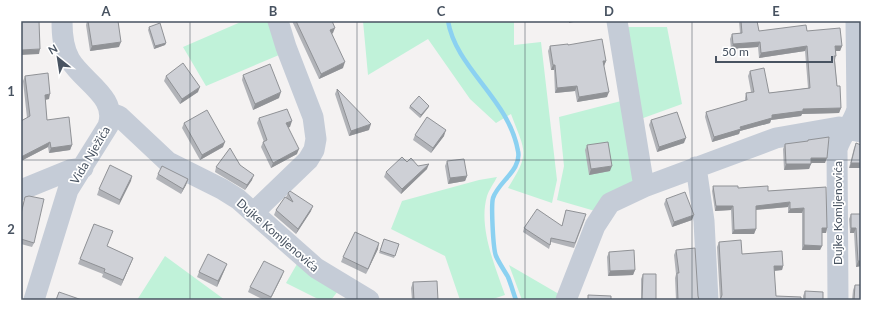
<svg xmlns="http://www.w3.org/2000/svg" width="882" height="321" viewBox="0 0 882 321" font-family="Lato,sans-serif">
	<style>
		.green { fill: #c0f2d9 }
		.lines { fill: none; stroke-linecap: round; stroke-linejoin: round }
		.stream { stroke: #8bd1f1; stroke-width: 4.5 }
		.minor { stroke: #c5ccd7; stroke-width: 21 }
		.wall { fill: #b1b3b8 }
		.shaded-wall { fill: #909296 }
		.building { fill: #ced0d6; stroke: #909296 }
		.grid { fill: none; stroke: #485361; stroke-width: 1; stroke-opacity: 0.55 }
		.labels { text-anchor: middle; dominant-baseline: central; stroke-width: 3.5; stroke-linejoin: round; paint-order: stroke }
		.street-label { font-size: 12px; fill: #485361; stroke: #fff }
		.neatline { fill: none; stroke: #485361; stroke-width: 1.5 }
		.grid-label { font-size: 13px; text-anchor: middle; font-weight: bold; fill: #485361 }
	</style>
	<rect width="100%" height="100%" fill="#f4f2f2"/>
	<!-- green -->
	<path class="green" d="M 243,21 L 270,21 L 279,55 L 206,86 L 183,47 Z
		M 363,21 L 514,21 L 514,45 L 541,42 L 557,180 L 552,203 L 508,188 C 531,152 525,152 511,114 L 496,123 L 470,99 L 428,39 L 368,75 Z
		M 621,27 L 667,27 L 682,104 L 635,121 Z
		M 625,100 L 638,180 L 595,211 L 557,200 L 564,166 L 559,117 Z
		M 497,177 C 494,183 489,190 487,196 C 478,227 495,266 505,295 L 490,300 L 460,300 L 445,256 L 391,229 L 402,201 L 479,180 Z
		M 165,256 L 225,300 L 137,300 Z
		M 297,264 L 338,291 L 331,300 L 320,300 L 286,283 Z
		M 509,265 L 564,297 L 562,300 L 522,300 Z"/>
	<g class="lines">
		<!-- stream -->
		<path class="stream" d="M 448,21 C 456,69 509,99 518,151 C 522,170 498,182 493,198 C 491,205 493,249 496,256 C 499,263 504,270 508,277 C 511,284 513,292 516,300"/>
		<!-- minor -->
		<path class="minor" d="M 617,21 L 644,187
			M 111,113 L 119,116 L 168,162 L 222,189 L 238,199 L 316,268 L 369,300
			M 696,167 L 704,221 L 708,300
			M 21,190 L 70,170 L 83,168
			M 254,212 L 308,160 L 314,150 L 316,139 L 313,117 L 286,47 L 278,21
			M 34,300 L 68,190 L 108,126 C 118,97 84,83 70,60 C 63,48 62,35 62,21
			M 566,300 L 595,226 L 610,203 L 644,187 L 776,138 L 839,127 L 861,132
			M 838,300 L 837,149 C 842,132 853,125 857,109 L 856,21"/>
	</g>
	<!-- wall -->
	<path class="wall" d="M 87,21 L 118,21 L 119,47 L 90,51 L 86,25 Z
		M 292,21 L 332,21 L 333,33 L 332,34 L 343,68 L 319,79 Z
		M 739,21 L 757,21 L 759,31 L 807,31 L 842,46 L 840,51 L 836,51 L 836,56 L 835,60 L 837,86 L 841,108 L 839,113 L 802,114 L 801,116 L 771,120 L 770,123 L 740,131 L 739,134 L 712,142 L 705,117 L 706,112 L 745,101 L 745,98 L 746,93 L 751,92 L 748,76 L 750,71 L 769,93 L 808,88 L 805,51 L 759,58 L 758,47 L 731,49 L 730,39 L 732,34 L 740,33 Z
		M 149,27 L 166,43 L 165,45 L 154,49 L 148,30 Z
		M 568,45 L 606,61 L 604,66 L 607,97 L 577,102 L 575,91 L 555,93 L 554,70 L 551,70 L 548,51 L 550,46 Z
		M 243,75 L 279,98 L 253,110 L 242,80 Z
		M 25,76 L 49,99 L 45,100 L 47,120 L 72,145 L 70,150 L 49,153 L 48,147 L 21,161 L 21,121 L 27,118 L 23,81 Z
		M 166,76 L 198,92 L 180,104 L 164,81 Z
		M 337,89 L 369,130 L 349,136 L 335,94 Z
		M 410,106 L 429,106 L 428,108 L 420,118 L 409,108 Z
		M 259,118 L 290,127 L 288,127 L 297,154 L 271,168 L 261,147 L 263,142 L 264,142 L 257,123 Z
		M 651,120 L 684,143 L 657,152 L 649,125 Z
		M 184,123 L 223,147 L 200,160 L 182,128 Z
		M 415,135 L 444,136 L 431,153 L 413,140 Z
		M 808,140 L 825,163 L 811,163 L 809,169 L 784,170 L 783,149 L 785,144 L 808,142 Z
		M 856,143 L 861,145 L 849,168 L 854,148 Z
		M 587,145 L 610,171 L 589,175 L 585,150 Z
		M 447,161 L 467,176 L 465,181 L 448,184 L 445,166 Z
		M 407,162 L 427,169 L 401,194 L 384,177 L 386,172 Z
		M 216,167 L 252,180 L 245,190 L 215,172 Z
		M 158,174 L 188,179 L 186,185 L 181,194 L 156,179 Z
		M 132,176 L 119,205 L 97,195 L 99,189 Z
		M 713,186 L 768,191 L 826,187 L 827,228 L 826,233 L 822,233 L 822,246 L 820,250 L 802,250 L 802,213 L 788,213 L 788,207 L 756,210 L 756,229 L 754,234 L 732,234 L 731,210 L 715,211 L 712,191 Z
		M 288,193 L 311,211 L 296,234 L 274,215 L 276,210 L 286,197 Z
		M 25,197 L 34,243 L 32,247 L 21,244 L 21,211 Z
		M 666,199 L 692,220 L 672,227 L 664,204 Z
		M 566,210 L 585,219 L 574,248 L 551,242 L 549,249 L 523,232 L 524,228 L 562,226 Z
		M 851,214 L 861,214 L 861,266 L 856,267 L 854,233 L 850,233 L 849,219 Z
		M 94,224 L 107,246 L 133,258 L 121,286 L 102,277 L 103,274 L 78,264 Z
		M 384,239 L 399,244 L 394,258 L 379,253 Z
		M 719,242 L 742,254 L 783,266 L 782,270 L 774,271 L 776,296 L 801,300 L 720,300 L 717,247 Z
		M 378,249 L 366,274 L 341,262 L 343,257 Z
		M 676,250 L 698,296 L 699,300 L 676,300 L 675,278 L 676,274 L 674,255 Z
		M 609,252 L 635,270 L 633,275 L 608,276 L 607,257 Z
		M 225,269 L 217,287 L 197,277 L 199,272 Z
		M 643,274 L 656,300 L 641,300 L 641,279 Z
		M 282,276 L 270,300 L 264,300 L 248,292 L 250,287 Z
		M 413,282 L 438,300 L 412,300 L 411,288 Z
		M 855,285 L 861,300 L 852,300 L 853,290 Z
		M 805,291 L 823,300 L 803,300 L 803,296 Z"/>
	<!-- shaded-wall -->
	<path class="shaded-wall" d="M 569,21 L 578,21 L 569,23 Z
		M 335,28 L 333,33 L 328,35 L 330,30 Z
		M 121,42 L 119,47 L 90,51 L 92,46 Z
		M 760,42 L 758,47 L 731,49 L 733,44 Z
		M 166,43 L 165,45 L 154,49 L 155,46 Z
		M 807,46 L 805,51 L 759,58 L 761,53 Z
		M 835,46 L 842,46 L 840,51 L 833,51 Z
		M 40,49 L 39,54 L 21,55 L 21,50 Z
		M 603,61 L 606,61 L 604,66 L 601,66 Z
		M 345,62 L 343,68 L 319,79 L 321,74 Z
		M 553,65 L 555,65 L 554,70 L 551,70 Z
		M 577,86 L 575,91 L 555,93 L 557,88 Z
		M 200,87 L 198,92 L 180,104 L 182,99 Z
		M 281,92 L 279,98 L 253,110 L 255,104 Z
		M 609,92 L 607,97 L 577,102 L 579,97 Z
		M 50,94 L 49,99 L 43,100 L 45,95 Z
		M 429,106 L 428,108 L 420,118 L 421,115 Z
		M 841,108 L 839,113 L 802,114 L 801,116 L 771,120 L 770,123 L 740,131 L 739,134 L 712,142 L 714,137 L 772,115 L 803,109 Z
		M 292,121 L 290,127 L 285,129 L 286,123 Z
		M 371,124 L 369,130 L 349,136 L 351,131 Z
		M 446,130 L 444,136 L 431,153 L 433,148 Z
		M 686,138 L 684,143 L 657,152 L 659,147 Z
		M 50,142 L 48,147 L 21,161 L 21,157 Z
		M 225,142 L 223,147 L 200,160 L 202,155 Z
		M 72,145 L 70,150 L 49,153 L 51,148 Z
		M 299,149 L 297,154 L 271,168 L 273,163 Z
		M 811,158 L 827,158 L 825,163 L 810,163 Z
		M 851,163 L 861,163 L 861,168 L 849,168 Z
		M 429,164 L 427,169 L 401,194 L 402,189 Z
		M 786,164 L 811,164 L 809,169 L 784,170 Z
		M 612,166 L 610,171 L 589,175 L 591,169 Z
		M 254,175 L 252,180 L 245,190 L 247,185 Z
		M 132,176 L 131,181 L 119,205 L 120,200 Z
		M 467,176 L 465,181 L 448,184 L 450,178 Z
		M 188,179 L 186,185 L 181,194 L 183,189 Z
		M 790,202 L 788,207 L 754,210 L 756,206 Z
		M 313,206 L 311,211 L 296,234 L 298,229 Z
		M 716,206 L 733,206 L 731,210 L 715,211 Z
		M 804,208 L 802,213 L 788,213 L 790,209 Z
		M 694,215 L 692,220 L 672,227 L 674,222 Z
		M 822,228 L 827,228 L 826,233 L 821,233 Z
		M 851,228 L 856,228 L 854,233 L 850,233 Z
		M 756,229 L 754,234 L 732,234 L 734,230 Z
		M 379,243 L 378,249 L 366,274 L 368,269 Z
		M 804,245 L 822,246 L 820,250 L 802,250 Z
		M 133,258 L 131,263 L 121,286 L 123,280 Z
		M 858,261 L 861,261 L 861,266 L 856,267 Z
		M 227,264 L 225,269 L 217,287 L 218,281 Z
		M 774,266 L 783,266 L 782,270 L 772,271 Z
		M 635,270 L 633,275 L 608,276 L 610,271 Z
		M 284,271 L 282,276 L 270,300 L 271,297 Z"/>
	<!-- building -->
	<path class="building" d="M 21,21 L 39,21 L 40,49 L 21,50 Z
		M 88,21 L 118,21 L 121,42 L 92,46 Z
		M 296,21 L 332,21 L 335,28 L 330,30 L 345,62 L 321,74 Z
		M 741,21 L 757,21 L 759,31 L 806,25 L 807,31 L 840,28 L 842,46 L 835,46 L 836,56 L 834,56 L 837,86 L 840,86 L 841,108 L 803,109 L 803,111 L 772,115 L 772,118 L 740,127 L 741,129 L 714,137 L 706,112 L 747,100 L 746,93 L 754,92 L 750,71 L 764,68 L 769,93 L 810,88 L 807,46 L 761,53 L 760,42 L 733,44 L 732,34 L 742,33 Z
		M 160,23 L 166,43 L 155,46 L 149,27 Z
		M 602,39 L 606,61 L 603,61 L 609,92 L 579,97 L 577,86 L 557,88 L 555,65 L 553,65 L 550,46 L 568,44 L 568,45 Z
		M 183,63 L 200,87 L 182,99 L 166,76 Z
		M 270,64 L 281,92 L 255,104 L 243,75 Z
		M 48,73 L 50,94 L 45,95 L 47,120 L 69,117 L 72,145 L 51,148 L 50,142 L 21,157 L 21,121 L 30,116 L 25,76 Z
		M 337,89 L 371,124 L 351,131 Z
		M 419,96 L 429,106 L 421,115 L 410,106 Z
		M 287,109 L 292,121 L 286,123 L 299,149 L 273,163 L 263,142 L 267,140 L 259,118 Z
		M 207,110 L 225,142 L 202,155 L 184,123 Z
		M 677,112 L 686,138 L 659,147 L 651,120 Z
		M 427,117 L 446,130 L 433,148 L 415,135 Z
		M 829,137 L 827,158 L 811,158 L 811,164 L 786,164 L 785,144 L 808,141 L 808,140 Z
		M 608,142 L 612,166 L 591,169 L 587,145 Z
		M 856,143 L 861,145 L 861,163 L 851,163 Z
		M 230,148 L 240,165 L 254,175 L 247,185 L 216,167 Z
		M 402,157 L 407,162 L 411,158 L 418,166 L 429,164 L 402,189 L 386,172 Z
		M 464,159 L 467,176 L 450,178 L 447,161 Z
		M 110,165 L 132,176 L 120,200 L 99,189 Z
		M 162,166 L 188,179 L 183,189 L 158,174 Z
		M 713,186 L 738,186 L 738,188 L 768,186 L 768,191 L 826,187 L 827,228 L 822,228 L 822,246 L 804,245 L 804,208 L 790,209 L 790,202 L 756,206 L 756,229 L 734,230 L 733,206 L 716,206 Z
		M 290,191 L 313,206 L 298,229 L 276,210 L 285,197 L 293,202 L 288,193 Z
		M 685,192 L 694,215 L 674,222 L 666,199 Z
		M 29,196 L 44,199 L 34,243 L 21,239 L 21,214 L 25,197 Z
		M 537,209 L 562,226 L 566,210 L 586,214 L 575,243 L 551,238 L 550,245 L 524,228 Z
		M 851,214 L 861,214 L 861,261 L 858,261 L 856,228 L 851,228 Z
		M 94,224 L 113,231 L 107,246 L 133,258 L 123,280 L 104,272 L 105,269 L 80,259 Z
		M 355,232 L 379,243 L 368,269 L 343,257 Z
		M 384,239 L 399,244 L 395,256 L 380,251 Z
		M 741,240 L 742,254 L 782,251 L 783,266 L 774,266 L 776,296 L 801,297 L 801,300 L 720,300 L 722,295 L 719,242 Z
		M 695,248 L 698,296 L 699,300 L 678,300 L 677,273 L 679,273 L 676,250 Z
		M 634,250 L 635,270 L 610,271 L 609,252 Z
		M 208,254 L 227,264 L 218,281 L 199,272 Z
		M 264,261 L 284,271 L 271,297 L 250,287 Z
		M 643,274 L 656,274 L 656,300 L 642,300 Z
		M 437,281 L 438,300 L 414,300 L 413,282 Z
		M 855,285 L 861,285 L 861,300 L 854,300 Z
		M 805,291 L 823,292 L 823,300 L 805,300 Z
		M 59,292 L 82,300 L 56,300 Z
		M 588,295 L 611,296 L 611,300 L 588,300 Z"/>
	<!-- grid -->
	<path class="grid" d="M 190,21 L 190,300M 357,21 L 357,300M 525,21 L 525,300M 692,21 L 692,300M 21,160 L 861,160"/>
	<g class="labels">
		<!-- street labels -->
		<g class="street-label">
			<text transform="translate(90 155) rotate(-59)">Vida Nježića</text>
			<text transform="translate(837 213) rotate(-90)">Dujke Komljenovića</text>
			<text transform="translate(278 235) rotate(41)">Dujke Komljenovića</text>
		</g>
	</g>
	<!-- border -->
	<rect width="882" height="321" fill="none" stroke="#ffffff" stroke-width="44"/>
	<!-- north arrow -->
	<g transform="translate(58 58) rotate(330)" stroke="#ffffff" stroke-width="3" paint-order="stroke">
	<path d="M0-3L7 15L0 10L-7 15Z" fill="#485361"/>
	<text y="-6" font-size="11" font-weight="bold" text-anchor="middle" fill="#485361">N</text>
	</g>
	<!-- scale -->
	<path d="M716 56v6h116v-6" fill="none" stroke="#485361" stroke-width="2"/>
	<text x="722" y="56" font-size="12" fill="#485361" stroke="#ffffff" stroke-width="3" paint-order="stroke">50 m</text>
	<rect x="22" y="22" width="838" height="277" class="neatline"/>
	<g class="grid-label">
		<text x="106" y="16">A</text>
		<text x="273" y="16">B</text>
		<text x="441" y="16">C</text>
		<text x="609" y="16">D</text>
		<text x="776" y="16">E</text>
		<text x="11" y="96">1</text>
		<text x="11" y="234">2</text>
	</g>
</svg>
